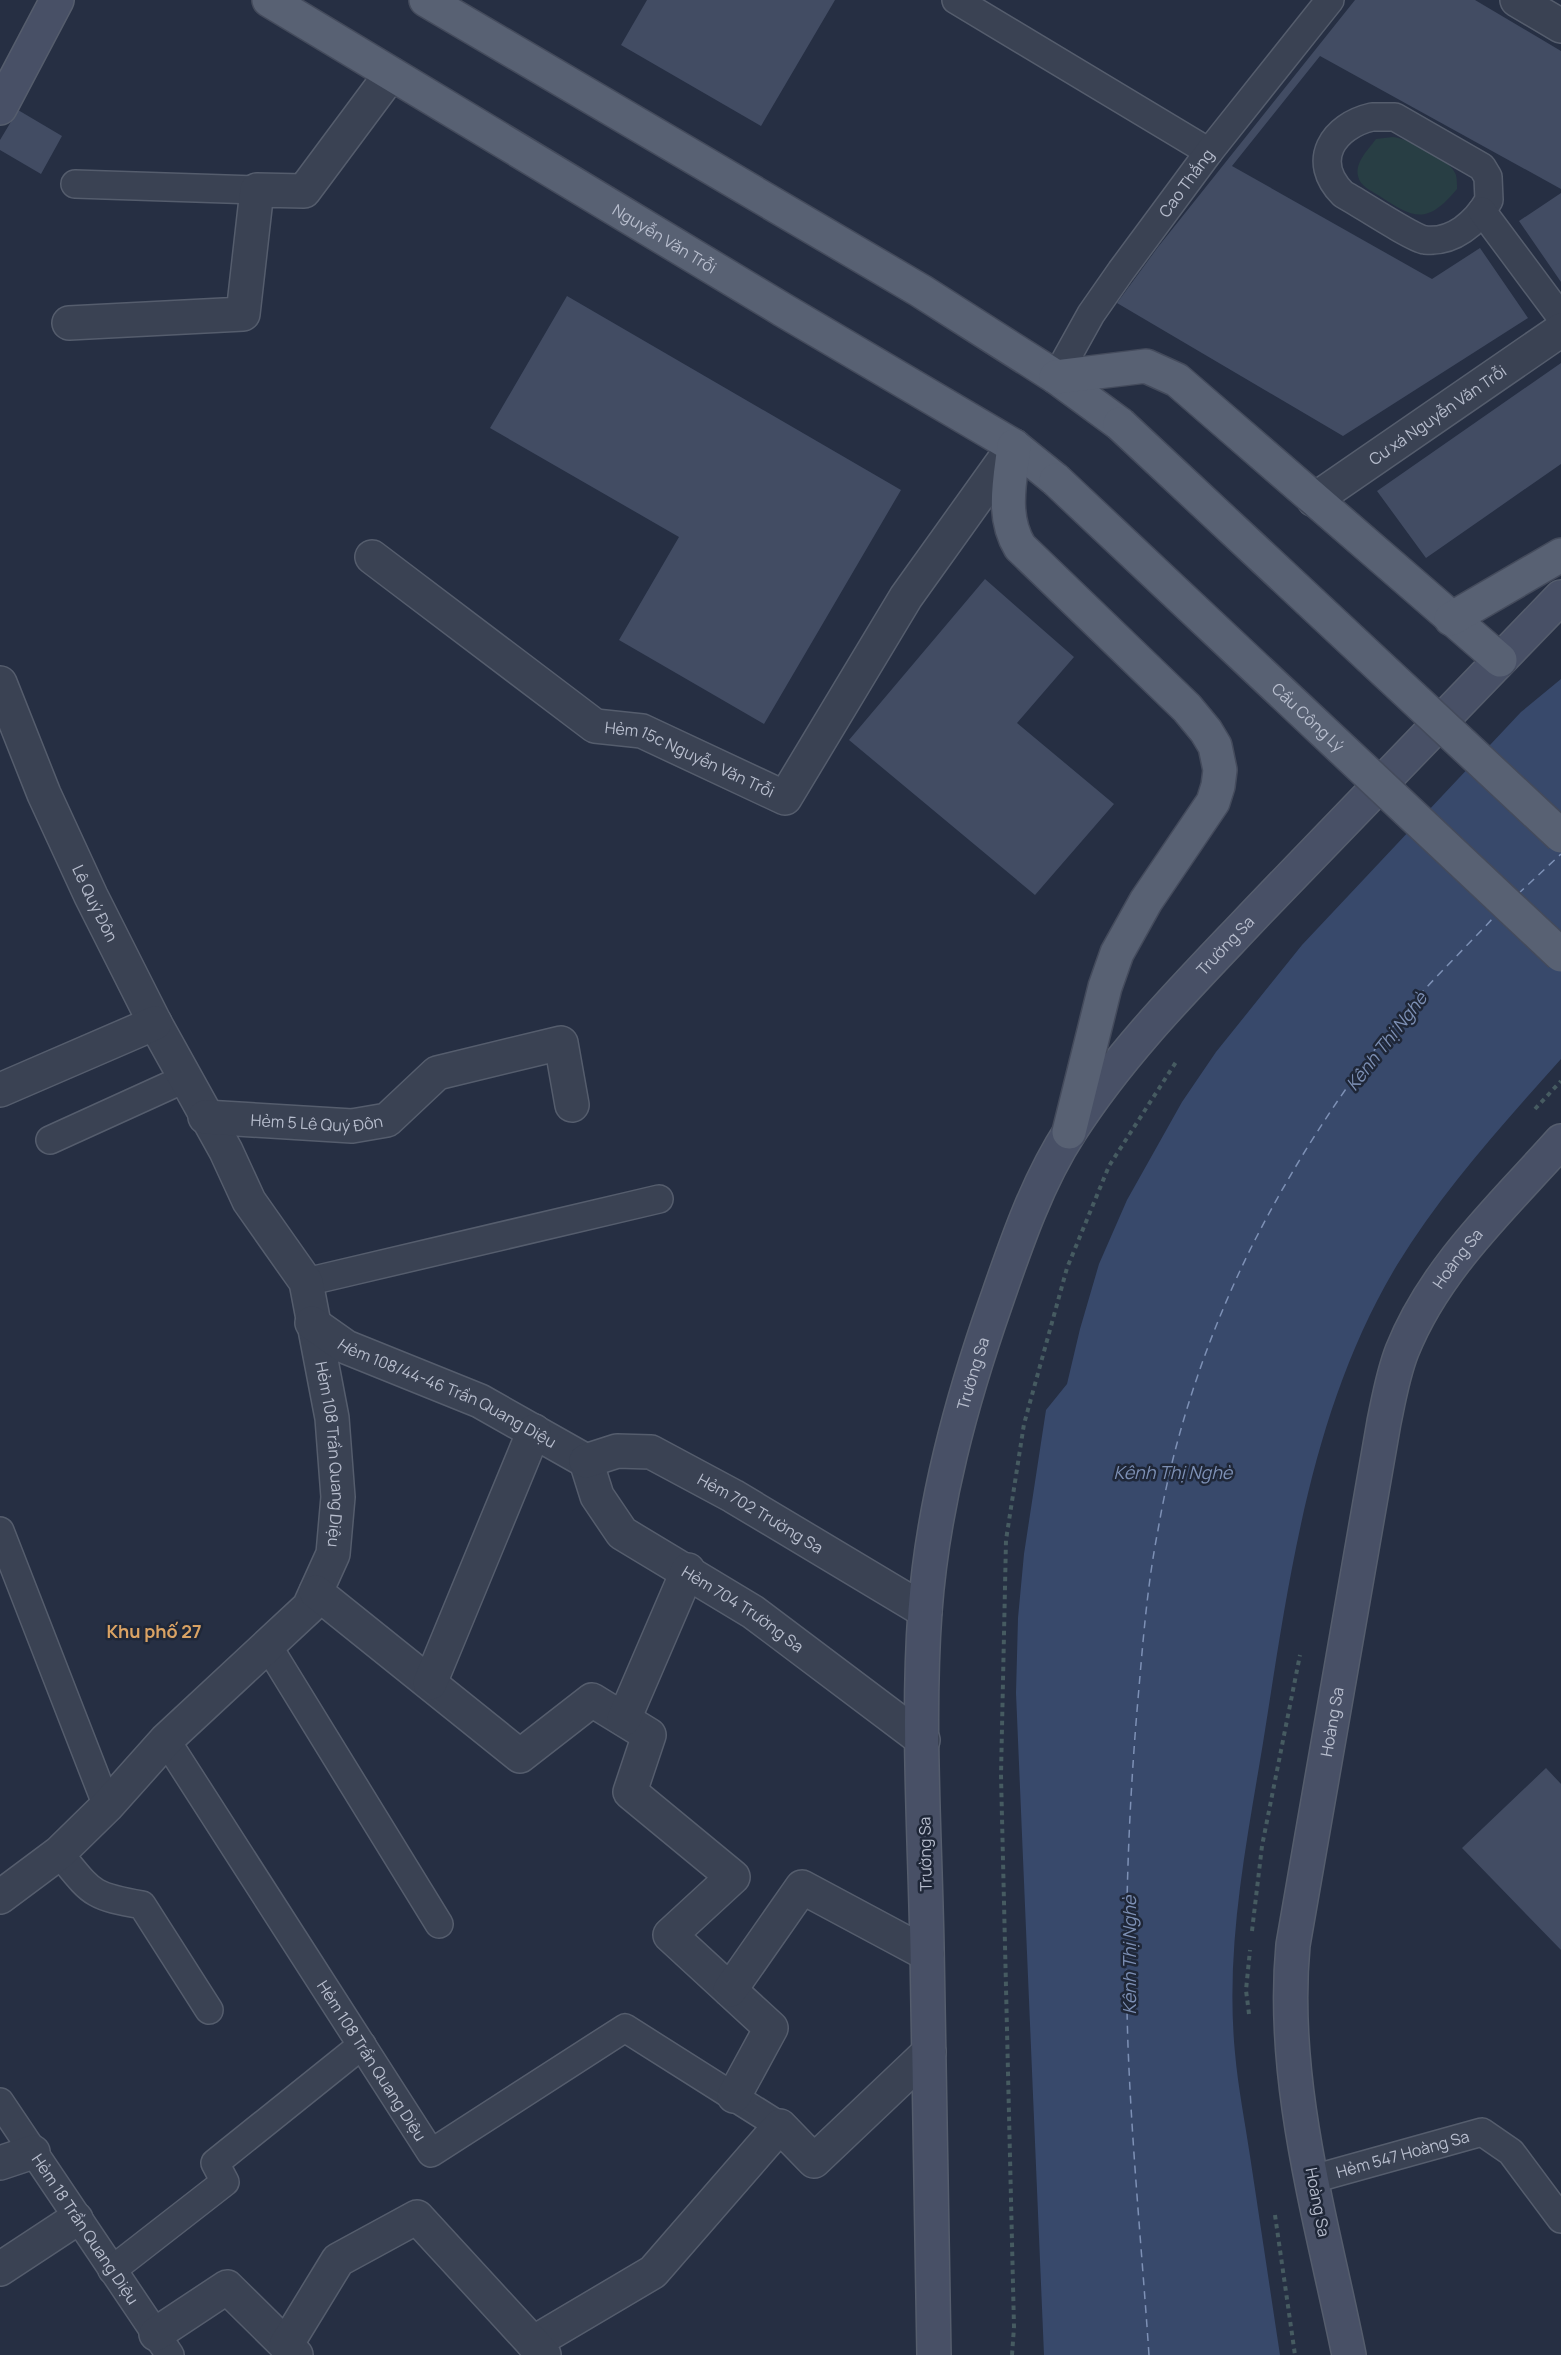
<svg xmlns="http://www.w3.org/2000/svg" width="1561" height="2355" viewBox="0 0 1561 2355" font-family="Manrope,sans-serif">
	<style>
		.green { fill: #283e44 }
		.water { fill: #38496b }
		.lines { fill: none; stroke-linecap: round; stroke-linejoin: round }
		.ferry { stroke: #7d90b5; stroke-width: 1.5; stroke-dasharray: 8 6; stroke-linecap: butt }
		.building { fill: #424c63 }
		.lane-casing { stroke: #555d6d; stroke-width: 30 }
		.street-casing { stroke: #555d6d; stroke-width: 36 }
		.secondary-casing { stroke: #555d6d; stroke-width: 36 }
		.primary-casing { stroke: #444b5c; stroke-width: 36 }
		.path { stroke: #465b61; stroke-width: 4; stroke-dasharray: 4.5 4.5; stroke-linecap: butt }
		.lane { stroke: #3a4253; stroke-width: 27 }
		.street { stroke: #3a4253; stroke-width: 33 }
		.secondary { stroke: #485066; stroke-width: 33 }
		.primary { stroke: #586173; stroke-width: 33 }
		.primary-bridge-casing { stroke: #444b5c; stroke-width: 36; stroke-linecap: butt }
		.primary-bridge { stroke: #586173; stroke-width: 33 }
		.labels { text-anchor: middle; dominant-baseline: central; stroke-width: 5; stroke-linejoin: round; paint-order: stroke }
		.street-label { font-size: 16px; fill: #b7bdcd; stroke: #1f2738 }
		.water-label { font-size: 18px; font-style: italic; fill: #7d90b5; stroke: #1f2738 }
		.neighbourhood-label { font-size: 18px; font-weight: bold; fill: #daa364; stroke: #1f2738 }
	</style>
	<rect width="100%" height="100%" fill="#262f43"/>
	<!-- green -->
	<path class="green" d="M 1393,137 C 1409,139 1450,158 1456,175 C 1457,179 1457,185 1457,189 C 1427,225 1414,219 1378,195 C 1370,190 1360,186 1358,176 C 1355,162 1368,150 1376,139 Z"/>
	<!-- water -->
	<path class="water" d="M 1561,679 L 1561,1059 C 1502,1125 1443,1190 1397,1265 C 1310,1410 1289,1580 1263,1743 C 1246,1846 1225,1948 1235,2053 C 1238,2087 1245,2122 1250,2156 C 1260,2222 1270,2289 1280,2355 L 1044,2355 L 1016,1693 L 1018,1618 L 1024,1554 L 1046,1410 L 1067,1384 L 1080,1329 L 1099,1264 L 1127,1200 L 1182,1102 L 1216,1052 L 1302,945 L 1521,712 Z"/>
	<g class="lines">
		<!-- ferry -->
		<path class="ferry" d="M 1518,894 L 1561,854
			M 1149,2355 C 1142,2252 1132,2149 1128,2046 C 1124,1930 1128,1815 1138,1699 C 1143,1642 1147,1586 1158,1530 C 1175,1430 1210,1328 1256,1238 C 1300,1153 1353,1072 1415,1000 C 1441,971 1469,944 1495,916"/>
	</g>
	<!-- building -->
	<path class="building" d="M 647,0 L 835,0 L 761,126 L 621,45 Z
		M 1355,0 L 1475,0 L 1561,51 L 1561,189 L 1320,56 L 1232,166 L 1432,279 L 1480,248 L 1528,318 L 1343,436 L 1117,303 L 1158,247 Z
		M 18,110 L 62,136 L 41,174 L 0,150 L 0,140 Z
		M 1561,193 L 1561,282 L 1519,221 Z
		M 567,296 L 901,490 L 764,724 L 619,640 L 679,537 L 490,428 Z
		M 1561,363 L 1561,464 L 1426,558 L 1377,491 Z
		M 985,579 L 1074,657 L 1017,723 L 1114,804 L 1035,895 L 849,740 Z
		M 1546,1768 L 1561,1784 L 1561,1950 L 1462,1848 Z"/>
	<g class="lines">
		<defs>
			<g id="lane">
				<path d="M 956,0 L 1209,152"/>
				<path d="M 1372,117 L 1395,117 L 1482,167 L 1488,177 L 1489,200 C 1476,223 1453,243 1425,240 C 1412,238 1358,202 1343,194 C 1310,161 1333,126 1372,117 Z"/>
				<path d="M 75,184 L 257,190"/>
				<path d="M 1482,211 L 1561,317"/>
				<path id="s1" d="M 1056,377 L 1091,314 L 1121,271 L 1209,152 L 1330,0"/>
				<path d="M 50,1140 L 184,1079"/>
				<path d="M 306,1282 L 659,1199"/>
				<path d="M 0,1531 L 107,1806"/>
				<path d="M 268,1646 L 439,1924"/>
				<path id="s2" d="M 166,1740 L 431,2153 L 625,2028 L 780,2126"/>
				<path d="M 59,1853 C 92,1893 90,1896 142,1905 L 209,2010"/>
				<path id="s3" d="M 0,2102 L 170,2355"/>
				<path id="s4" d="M 1313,2179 L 1482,2132 L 1511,2152 L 1561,2219"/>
				<path d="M 112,2270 L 225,2182 L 215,2163 L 362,2045"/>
			</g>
			<g id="street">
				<path d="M 1517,0 L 1561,26"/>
				<path d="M 69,323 L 243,314 L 257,190 L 304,191 L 391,74"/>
				<path id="s5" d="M 1314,500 L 1561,330"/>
				<path id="s6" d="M 372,557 L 595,726 L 642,731 L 785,798 L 906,597 L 1014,446"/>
				<path id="s7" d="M 0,683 L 44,794 L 91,896 L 155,1023 L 226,1151 L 249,1201 L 306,1282 L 332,1418 L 338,1497 L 333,1554 L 309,1607 L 166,1740 L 107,1806 L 59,1853 L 0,1897"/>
				<path d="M 0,1090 L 155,1023"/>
				<path id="s8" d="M 205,1117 L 352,1126 L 387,1120 L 437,1073 L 561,1043 L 572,1105"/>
				<path id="s9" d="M 312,1323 L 346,1347 L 480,1401 L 586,1461"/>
				<path id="s10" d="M 586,1461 L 597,1496 L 622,1533 L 753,1612 L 923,1740"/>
				<path id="s11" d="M 586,1461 L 617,1451 L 651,1452 L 733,1496 L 925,1611"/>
				<path d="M 316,1592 L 520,1756 L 592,1700 L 649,1735 L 630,1792 L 733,1877 L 670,1935 L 771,2028 L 734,2096"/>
				<path d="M 430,1683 L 534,1431"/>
				<path d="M 624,1719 L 688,1570"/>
				<path d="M 730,1990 L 802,1887 L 927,1954"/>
				<path d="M 0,2163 L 33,2152"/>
				<path d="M 0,2269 L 76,2219"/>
				<path d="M 156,2334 L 227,2287 L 296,2355"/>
				<path d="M 533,2343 L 653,2272 L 780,2126 L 814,2161 L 929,2052"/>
				<path d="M 286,2345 L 338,2260 L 417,2217 L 544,2355"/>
			</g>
			<g id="secondary">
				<path d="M 0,108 L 57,0"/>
				<path id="s12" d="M 934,2355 C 931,2219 930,2084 927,1948 C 925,1836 917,1723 925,1611 C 933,1505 961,1402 996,1302 C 1016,1244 1037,1182 1071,1130 C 1123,1049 1192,981 1258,911 C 1358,806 1460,702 1561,597"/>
				<path id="s13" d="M 1349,2355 C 1322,2221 1280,2083 1293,1945 L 1384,1422 C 1389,1398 1393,1374 1402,1351 C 1435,1268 1503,1206 1561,1141"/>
			</g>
			<g id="primary">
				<path id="s14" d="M 269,0 L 783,310 L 1014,446 L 1056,480"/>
				<path d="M 426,0 L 921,291 L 1056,377 L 1120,424"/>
				<path d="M 1056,377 L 1146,366 L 1177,380 L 1500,660"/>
				<path d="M 1014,446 C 1010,480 1001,516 1020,547 L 1187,708 L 1206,731 L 1215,746 L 1220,770 L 1218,786 L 1213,802 L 1146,901 L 1117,953 L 1105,987 L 1069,1132"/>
				<path d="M 1451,619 L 1561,555"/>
			</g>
		</defs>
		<!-- lane casing -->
		<use href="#lane" class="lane-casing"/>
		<!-- street casing -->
		<use href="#street" class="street-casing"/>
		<!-- secondary casing -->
		<use href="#secondary" class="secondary-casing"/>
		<!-- primary casing -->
		<use href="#primary" class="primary-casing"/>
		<!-- path -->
		<path class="path" d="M 1535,1109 L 1561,1081
			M 1252,1931 L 1262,1846 L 1300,1655
			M 1249,2014 L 1246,1990 L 1250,1950
			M 1275,2215 L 1295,2355
			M 1012,2355 L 1014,2327 L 1001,1775 L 1006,1540 L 1024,1424 L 1067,1268 L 1109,1166 L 1176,1062"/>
		<!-- lane -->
		<use href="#lane" class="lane"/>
		<!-- street -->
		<use href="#street" class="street"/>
		<!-- secondary -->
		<use href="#secondary" class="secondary"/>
		<!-- primary -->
		<use href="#primary" class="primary"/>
		<defs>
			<g id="primary-bridge">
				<path d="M 1120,424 L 1561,836"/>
				<path id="s15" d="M 1056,480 L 1561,955"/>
			</g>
		</defs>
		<!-- primary-bridge casing -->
		<use href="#primary-bridge" class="primary-bridge-casing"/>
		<!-- primary-bridge -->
		<use href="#primary-bridge" class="primary-bridge"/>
	</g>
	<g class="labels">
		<!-- street labels -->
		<g class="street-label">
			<text stroke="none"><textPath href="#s1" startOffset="234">Cao Thắng</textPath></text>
			<text stroke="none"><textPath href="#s14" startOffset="462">Nguyễn Văn Trỗi</textPath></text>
			<text stroke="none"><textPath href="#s5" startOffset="150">Cư xá Nguyễn Văn Trỗi</textPath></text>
			<text stroke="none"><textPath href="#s15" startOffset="346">Cầu Công Lý</textPath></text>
			<text stroke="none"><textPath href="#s6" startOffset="381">Hẻm 15c Nguyễn Văn Trỗi</textPath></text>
			<text stroke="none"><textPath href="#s7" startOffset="240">Lê Quý Ðôn</textPath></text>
			<text stroke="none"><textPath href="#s12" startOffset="1491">Trường Sa</textPath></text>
			<text stroke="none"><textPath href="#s8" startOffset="112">Hẻm 5 Lê Quý Đôn</textPath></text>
			<text stroke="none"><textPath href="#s13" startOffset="1128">Hoàng Sa</textPath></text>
			<text stroke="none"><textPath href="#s12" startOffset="987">Trường Sa</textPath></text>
			<text stroke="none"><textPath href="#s9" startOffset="153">Hẻm 108/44-46 Trần Quang Diệu</textPath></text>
			<text stroke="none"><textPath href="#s7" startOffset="849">Hẻm 108 Trần Quang Diệu</textPath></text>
			<text stroke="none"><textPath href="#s11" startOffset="192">Hẻm 702 Trường Sa</textPath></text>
			<text stroke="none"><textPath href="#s10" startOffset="224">Hẻm 704 Trường Sa</textPath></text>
			<text stroke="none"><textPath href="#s13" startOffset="642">Hoàng Sa</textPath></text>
			<text transform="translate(925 1854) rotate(-91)">Trường Sa</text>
			<text stroke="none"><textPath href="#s2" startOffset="381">Hẻm 108 Trần Quang Diệu</textPath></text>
			<text stroke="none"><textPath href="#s4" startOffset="93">Hẻm 547 Hoàng Sa</textPath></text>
			<text transform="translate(1318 2202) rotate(79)">Hoàng Sa</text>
			<text stroke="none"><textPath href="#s3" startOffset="153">Hẻm 18 Trần Quang Diệu</textPath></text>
		</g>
		<!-- water labels -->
		<g class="water-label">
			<text transform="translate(1386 1041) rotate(-52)">Kênh Thị Nghè</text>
			<text x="1173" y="1472">Kênh Thị Nghè</text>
			<text transform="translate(1129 1955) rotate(-90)">Kênh Thị Nghè</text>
		</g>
		<!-- neighbourhood labels -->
		<g class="neighbourhood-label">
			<text x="154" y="1631">Khu phố 27</text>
		</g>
	</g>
</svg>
